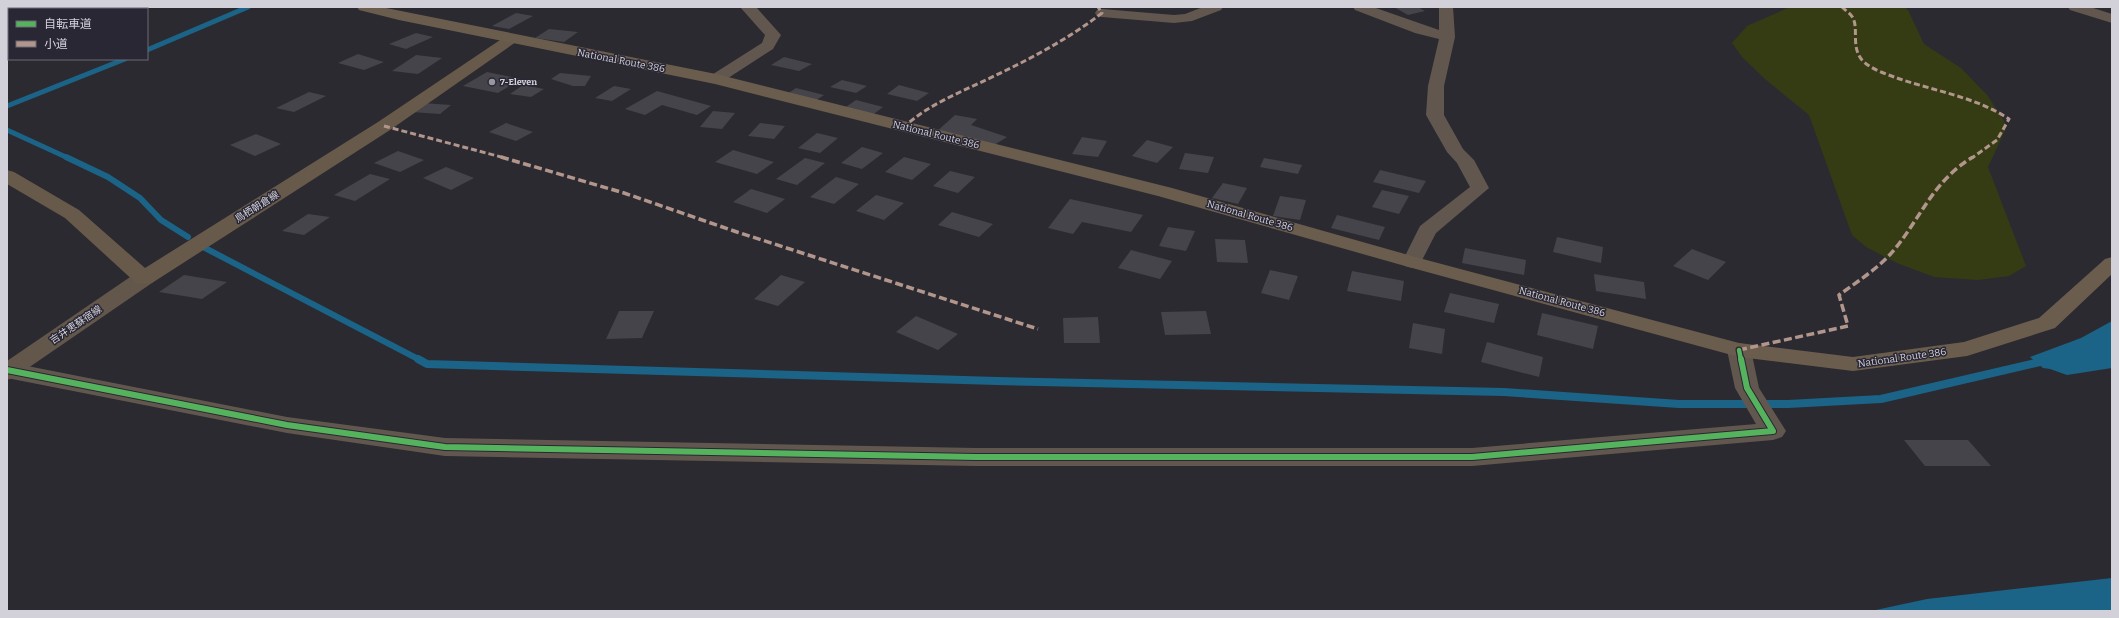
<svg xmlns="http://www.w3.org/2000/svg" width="2119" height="618" viewBox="0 0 2119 618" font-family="Bitter,'Noto Sans JP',serif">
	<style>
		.green { fill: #353c14 }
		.water { fill: #1b6487 }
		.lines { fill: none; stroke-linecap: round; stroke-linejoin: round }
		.stream-far2 { stroke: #1b6487; stroke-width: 5 }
		.stream-far1 { stroke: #1b6487; stroke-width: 6 }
		.stream { stroke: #1b6487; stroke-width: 8 }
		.building { fill: #45444a }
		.street { fill: #62574e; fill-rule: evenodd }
		.secondary { fill: #62574a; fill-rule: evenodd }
		.primary { fill: #685a4a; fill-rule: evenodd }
		.highway { fill: #6b5d4d; fill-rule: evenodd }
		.quiet-far1 { stroke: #b2968c; stroke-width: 3; stroke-dasharray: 6 3; stroke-linecap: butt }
		.quiet { stroke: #b2968c; stroke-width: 3.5; stroke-dasharray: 8 3.5; stroke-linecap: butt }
		.cycleway-far1-casing { stroke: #292734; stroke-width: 7 }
		.cycleway-casing { stroke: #292734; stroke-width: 8 }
		.cycleway-far1 { stroke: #56b35d; stroke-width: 4.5 }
		.cycleway { stroke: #56b35d; stroke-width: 6 }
		.poi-dot { fill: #98969e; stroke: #292734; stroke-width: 1.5 }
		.labels { text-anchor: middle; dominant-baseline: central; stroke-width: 3; stroke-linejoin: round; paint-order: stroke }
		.far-poi-label { font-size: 9px; font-weight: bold; fill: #d2d0d9; stroke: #292734; text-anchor: start }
		.street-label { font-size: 10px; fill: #d2d0d9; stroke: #292734 }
	</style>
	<rect width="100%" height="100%" fill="#2b2a31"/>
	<!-- green -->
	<path class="green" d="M 1790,7 L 1904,7 L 1908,10 L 1924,44 L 1961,68 L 1988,96 L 2007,126 L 1988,167 L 2026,266 L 2009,276 L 1978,280 L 1934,277 L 1897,263 L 1866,247 L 1852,235 L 1809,115 L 1765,79 L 1743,58 L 1732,43 L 1747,26 Z"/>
	<!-- water -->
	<path class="water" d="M 2112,321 L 2112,368 L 2067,375 L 2050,369 L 2043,368 L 2030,357 L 2081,338 Z
		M 2112,578 L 2112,611 L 1871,611 L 1927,599 Z"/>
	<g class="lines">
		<!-- stream-far2 -->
		<path class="stream-far2" d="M 147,50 L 248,7
			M 7,106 L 125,59
			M 7,130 L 68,158"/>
		<!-- stream-far1 -->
		<path class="stream-far1" d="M 66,157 L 108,177 L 140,198 L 161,220 L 188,237
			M 205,248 L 420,360"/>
		<!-- stream -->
		<path class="stream" d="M 418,359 L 427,364 L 997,381 L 1504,392 L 1679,404 L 1788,404 L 1881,399 L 2044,361"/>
	</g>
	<!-- building -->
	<path class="building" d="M 1394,7 L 1418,7 L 1425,11 L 1408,15 Z
		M 516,13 L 533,16 L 509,29 L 492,26 Z
		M 549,29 L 578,32 L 564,42 L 535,38 Z
		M 416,33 L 433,37 L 406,49 L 389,44 Z
		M 358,54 L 384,62 L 364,70 L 338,63 Z
		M 416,55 L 442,58 L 418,74 L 392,71 Z
		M 784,57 L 812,64 L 799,71 L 771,65 Z
		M 487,72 L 521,79 L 498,93 L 463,86 Z
		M 560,73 L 591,76 L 585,86 L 573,86 L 551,79 Z
		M 842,80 L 867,86 L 856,93 L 830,87 Z
		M 523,85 L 544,89 L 531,97 L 510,94 Z
		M 899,85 L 929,93 L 917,101 L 887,94 Z
		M 614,86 L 631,89 L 612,101 L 595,98 Z
		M 796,88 L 824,95 L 812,103 L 784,96 Z
		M 657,91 L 711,106 L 697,115 L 662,105 L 645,115 L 625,109 Z
		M 309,92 L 326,96 L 294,112 L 276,108 Z
		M 856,100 L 883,107 L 871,116 L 843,109 Z
		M 423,103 L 451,105 L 440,114 L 412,112 Z
		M 713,111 L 735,113 L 722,129 L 700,127 Z
		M 955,115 L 977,119 L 971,125 L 1007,137 L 991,147 L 935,133 Z
		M 506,123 L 533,132 L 516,141 L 489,132 Z
		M 760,123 L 785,126 L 774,139 L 748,136 Z
		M 817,133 L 838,138 L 820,153 L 798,148 Z
		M 256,134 L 281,144 L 255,156 L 230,145 Z
		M 1082,137 L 1107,141 L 1098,157 L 1072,154 Z
		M 1147,140 L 1173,147 L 1157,163 L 1132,156 Z
		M 862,147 L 883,153 L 862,169 L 841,163 Z
		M 733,150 L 774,162 L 757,174 L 715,162 Z
		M 398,151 L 424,160 L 400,172 L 374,163 Z
		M 1185,153 L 1214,157 L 1208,173 L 1179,169 Z
		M 904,157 L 931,164 L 912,180 L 885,172 Z
		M 805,158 L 825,163 L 797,185 L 776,179 Z
		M 1264,158 L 1302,165 L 1298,174 L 1260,167 Z
		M 446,167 L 474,178 L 451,190 L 423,178 Z
		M 1380,170 L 1426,181 L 1419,193 L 1373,182 Z
		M 950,171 L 975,177 L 958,193 L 933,186 Z
		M 370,174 L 390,179 L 355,201 L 334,195 Z
		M 836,177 L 859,184 L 834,204 L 810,197 Z
		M 1223,183 L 1247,188 L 1238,204 L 1212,198 Z
		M 751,189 L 785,199 L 767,213 L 733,202 Z
		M 1382,190 L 1409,196 L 1399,214 L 1372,207 Z
		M 876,195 L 904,203 L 884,220 L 856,211 Z
		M 1280,196 L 1306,200 L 1300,220 L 1273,216 Z
		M 1070,199 L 1143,215 L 1131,232 L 1082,222 L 1073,234 L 1048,228 Z
		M 952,212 L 993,224 L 979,237 L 938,225 Z
		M 308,214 L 330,217 L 304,235 L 282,231 Z
		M 1337,215 L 1385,227 L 1379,240 L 1331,228 Z
		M 1168,227 L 1195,231 L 1186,251 L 1159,246 Z
		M 1557,237 L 1603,247 L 1601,263 L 1553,252 Z
		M 1215,239 L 1245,240 L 1248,263 L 1217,262 Z
		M 1465,248 L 1526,260 L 1524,275 L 1462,263 Z
		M 1692,249 L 1726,262 L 1708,280 L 1673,266 Z
		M 1131,250 L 1172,261 L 1160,279 L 1118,268 Z
		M 1270,270 L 1298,276 L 1289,300 L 1261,293 Z
		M 1352,271 L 1404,281 L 1401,301 L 1347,291 Z
		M 1594,274 L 1644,282 L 1646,299 L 1596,291 Z
		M 184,275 L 227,282 L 202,299 L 159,292 Z
		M 781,275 L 805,282 L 778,306 L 754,299 Z
		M 1450,293 L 1499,304 L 1494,323 L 1444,312 Z
		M 619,311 L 654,311 L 642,338 L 606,339 Z
		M 1206,311 L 1211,334 L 1165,335 L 1161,312 Z
		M 1542,313 L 1598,326 L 1593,349 L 1537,335 Z
		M 916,316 L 958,334 L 938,350 L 896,332 Z
		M 1098,317 L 1100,343 L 1064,343 L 1063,318 Z
		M 1413,323 L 1445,329 L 1442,354 L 1409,348 Z
		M 1487,342 L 1543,357 L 1539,377 L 1481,362 Z
		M 1904,440 L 1968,440 L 1991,466 L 1925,466 Z"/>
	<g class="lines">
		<!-- street -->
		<path class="street" d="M 740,7 L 756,7 L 781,35 L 773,49 L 722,82 L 710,82 L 708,79 L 710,76 L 762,43 L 765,35 Z
			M 1203,7 L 1223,7 L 1221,10 L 1192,21 L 1174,23 L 1102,17 L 1097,16 L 1095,13 L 1097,10 L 1102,9 L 1174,15 L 1185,14 Z
			M 1353,7 L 1373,7 L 1439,30 L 1439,7 L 1453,7 L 1455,37 L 1444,86 L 1444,115 L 1463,149 L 1474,160 L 1489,188 L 1436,233 L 1419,266 L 1412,268 L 1405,266 L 1402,262 L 1420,226 L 1470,187 L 1457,163 L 1447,152 L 1426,115 L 1428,86 L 1439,39 L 1415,33 L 1355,10 Z
			M 2068,7 L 2090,7 L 2112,14 L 2112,23 L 2070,10 Z
			M 1739,343 L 1747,345 L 1751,350 L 1759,388 L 1786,431 L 1782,437 L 1773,440 L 1472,466 L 976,466 L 445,456 L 287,433 L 7,378 L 7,362 L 287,417 L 445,438 L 976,448 L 1472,448 L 1756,424 L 1735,388 L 1727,350 L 1731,345 Z"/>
		<!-- secondary -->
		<path class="secondary" d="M 144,272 L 152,273 L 155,278 L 152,283 L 15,377 L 7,380 L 7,361 L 136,273 Z"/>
		<!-- primary -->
		<path class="primary" d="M 511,34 L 516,36 L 519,39 L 516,42 L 390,130 L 152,283 L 144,284 L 136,283 L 65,218 L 7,184 L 7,170 L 14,172 L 79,210 L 145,268 L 378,122 L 506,36 Z"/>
		<!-- highway -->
		<path class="highway" d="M 357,7 L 381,7 L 716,74 L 1172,188 L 1419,258 L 1739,343 L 1853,357 L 1964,342 L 2039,318 L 2105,259 L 2112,257 L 2112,274 L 2055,328 L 1967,356 L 1853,371 L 1739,357 L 1405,266 L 1158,196 L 715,84 L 399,20 L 359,10 Z"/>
		<!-- quiet-far1 -->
		<path class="quiet-far1" d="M 1842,7 C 1845,10 1851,14 1853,18 C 1859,30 1850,49 1864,62 C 1873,70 1886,74 1897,78 C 1934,91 1976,97 2009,119 L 1997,140 L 1972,158
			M 384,126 L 505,158
			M 903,128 C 927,105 959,93 988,79 C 1028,60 1067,40 1102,13 L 1098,7"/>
		<!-- quiet -->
		<path class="quiet" d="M 501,157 L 624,193 L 737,232 L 1038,329
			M 1739,350 L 1848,326 L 1839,295 C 1858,281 1879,268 1894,250 C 1922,216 1933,181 1973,157"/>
		<defs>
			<path id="cycleway-far1" d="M 1739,350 L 1741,360"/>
			<path id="cycleway" d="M 7,370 L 287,425 L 445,447 L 976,457 L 1472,457 L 1773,431 L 1747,388 L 1741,359"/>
		</defs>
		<!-- cycleway-far1 casing -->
		<use href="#cycleway-far1" class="cycleway-far1-casing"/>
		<!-- cycleway casing -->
		<use href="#cycleway" class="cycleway-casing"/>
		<!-- cycleway-far1 -->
		<use href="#cycleway-far1" class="cycleway-far1"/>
		<!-- cycleway -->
		<use href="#cycleway" class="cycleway"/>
	</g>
	<!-- markers -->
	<circle class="poi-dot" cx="492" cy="82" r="4"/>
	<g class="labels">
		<!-- far-poi labels -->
		<g class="far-poi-label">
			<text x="500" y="82">7-Eleven</text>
		</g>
		<!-- street labels -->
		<g class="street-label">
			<text transform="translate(621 61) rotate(11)">National Route 386</text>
			<text transform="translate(936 135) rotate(14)">National Route 386</text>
			<text transform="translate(257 207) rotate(-32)">鳥栖朝倉線</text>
			<text transform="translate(1250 216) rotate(16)">National Route 386</text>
			<text transform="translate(1562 302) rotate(15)">National Route 386</text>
			<text transform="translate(76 325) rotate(-34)">吉井恵蘇宿線</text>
			<text transform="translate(1902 358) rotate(-8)">National Route 386</text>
		</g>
	</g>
	<!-- border -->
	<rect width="2119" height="618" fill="none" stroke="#d2d0d9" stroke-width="16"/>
	<!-- legend -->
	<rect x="8" y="8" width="140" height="52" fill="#292734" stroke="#6d6b76"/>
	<rect x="16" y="21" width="20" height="6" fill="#56b35d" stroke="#6d6b76"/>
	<text x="44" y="28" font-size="12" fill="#d2d0d9">自転車道</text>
	<rect x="16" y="41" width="20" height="6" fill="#b2968c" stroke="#6d6b76"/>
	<text x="44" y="48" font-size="12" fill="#d2d0d9">小道</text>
</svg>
